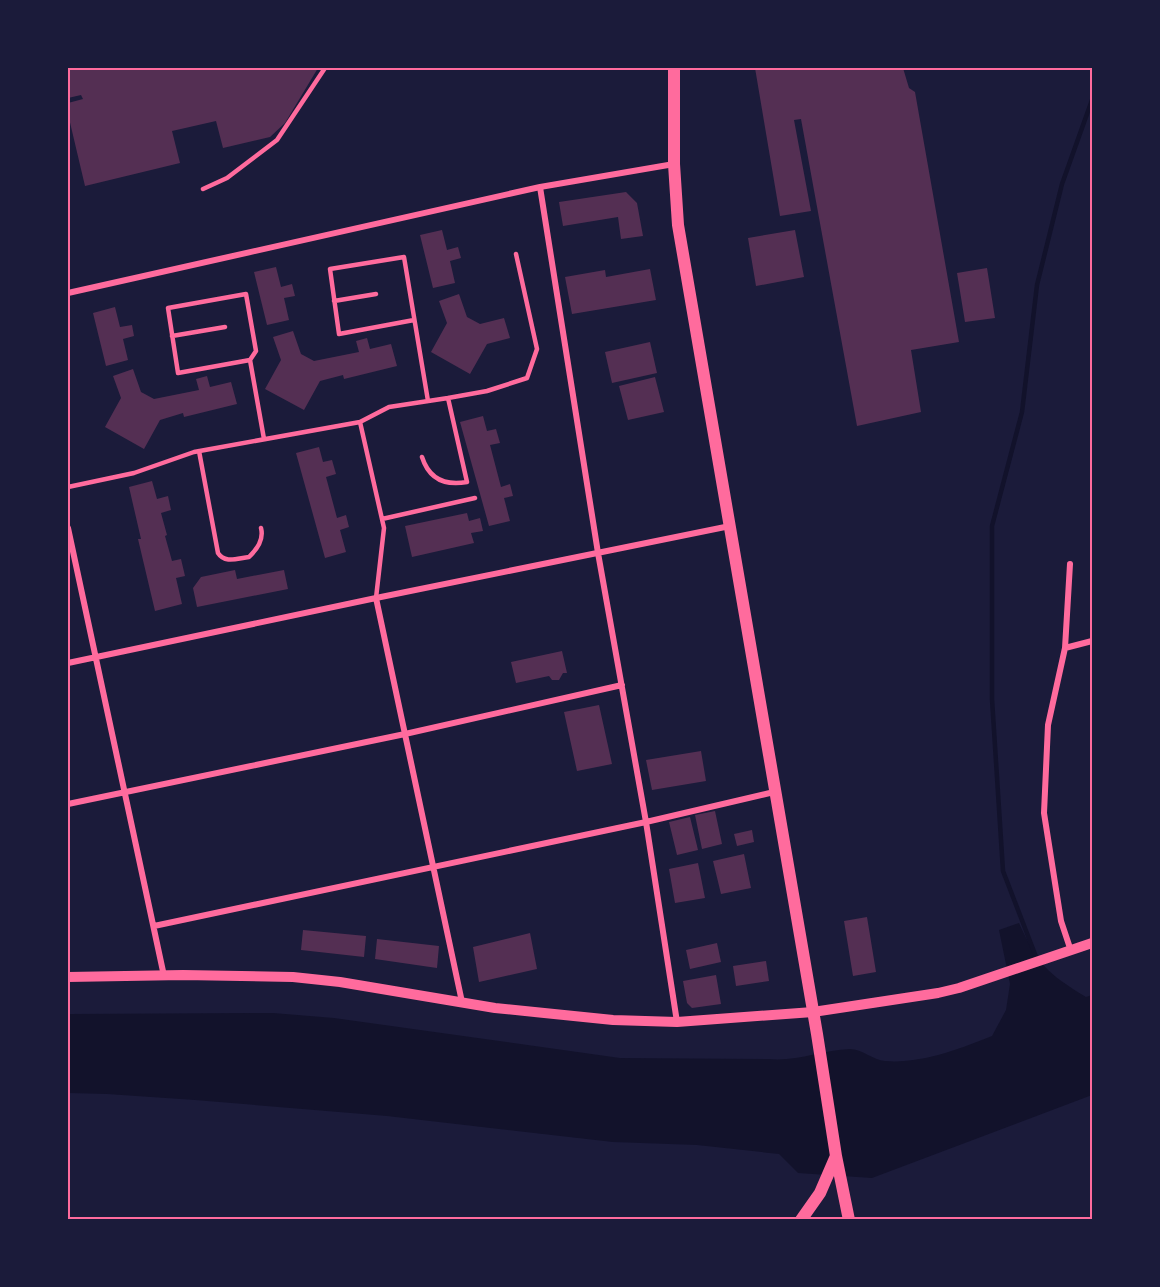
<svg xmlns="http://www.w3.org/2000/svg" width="1160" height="1287" viewBox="0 0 1160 1287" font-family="'Nunito Sans',sans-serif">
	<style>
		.water { fill: #12122b }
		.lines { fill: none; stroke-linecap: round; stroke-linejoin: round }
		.stream { stroke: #12122b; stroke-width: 4.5 }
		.building { fill: #542f53 }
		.service { stroke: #ff6b9d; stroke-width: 4.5 }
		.minor { stroke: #ff6b9d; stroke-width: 6 }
		.tertiary { stroke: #ff6b9d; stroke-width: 10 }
		.secondary { stroke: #ff6b9d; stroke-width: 12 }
		.neatline { fill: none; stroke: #ff6b9d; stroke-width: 2 }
	</style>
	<rect width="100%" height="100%" fill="#1b1b3a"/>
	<!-- water -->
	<path class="water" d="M 1019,923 C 1038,965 1047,973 1086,997 L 1092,995 L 1092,1095 L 872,1178 L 798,1173 L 779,1154 L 697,1145 L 613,1142 L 387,1116 L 195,1100 L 107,1094 L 68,1093 L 68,1014 L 273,1013 L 334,1018 L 620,1058 L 768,1059 C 796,1062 822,1050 850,1049 C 862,1049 873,1060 885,1061 C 921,1064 959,1049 992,1036 L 1006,1010 L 1010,984 L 999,930 Z"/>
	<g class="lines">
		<!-- stream -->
		<path class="stream" d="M 1038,962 L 1003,871 L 992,699 L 992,526 L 1022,412 L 1037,285 L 1062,184 L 1092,100"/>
	</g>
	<!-- building -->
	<path class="building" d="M 68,68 L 318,68 L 285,123 L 270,137 L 223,148 L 216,121 L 172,131 L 180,163 L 85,186 L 68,114 L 68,103 L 83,99 L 81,95 L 68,98 Z
		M 755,68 L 903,68 L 909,88 L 915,92 L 959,342 L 911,350 L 921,412 L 857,426 L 801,119 L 794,120 L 811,211 L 780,216 Z
		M 626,192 L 637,203 L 643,236 L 621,239 L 618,217 L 563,226 L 559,202 Z
		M 442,230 L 447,250 L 458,247 L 461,258 L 450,261 L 455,283 L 433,288 L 420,235 Z
		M 795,230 L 804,277 L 756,286 L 748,238 Z
		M 276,267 L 281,287 L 292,284 L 295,296 L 284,298 L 289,320 L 267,325 L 254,272 Z
		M 987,268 L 995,318 L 965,322 L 957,273 Z
		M 650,269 L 656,300 L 572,314 L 565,277 L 605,270 L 606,277 Z
		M 459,294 L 467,317 L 480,324 L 504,318 L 510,338 L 487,344 L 470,374 L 431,352 L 447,323 L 439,301 Z
		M 115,307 L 120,327 L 132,325 L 134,336 L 123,339 L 128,360 L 106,366 L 93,313 Z
		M 293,331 L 301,354 L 314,361 L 359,352 L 356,341 L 367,338 L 370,349 L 391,344 L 397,366 L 344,379 L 343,375 L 320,381 L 304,410 L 265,389 L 281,360 L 273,337 Z
		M 650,342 L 657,373 L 612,383 L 605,352 Z
		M 133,369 L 141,392 L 154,399 L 199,390 L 196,379 L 207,376 L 210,387 L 231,382 L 237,404 L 184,417 L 183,413 L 160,420 L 144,449 L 105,427 L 121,398 L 113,376 Z
		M 655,377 L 664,412 L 628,420 L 619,386 Z
		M 483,416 L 487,431 L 496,429 L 500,443 L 490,445 L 501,487 L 510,484 L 513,496 L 504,498 L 510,521 L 489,526 L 460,422 Z
		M 319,447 L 323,462 L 332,460 L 336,474 L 326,477 L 337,518 L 346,515 L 349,527 L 340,530 L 346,552 L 325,558 L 296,453 Z
		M 152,481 L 157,499 L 168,496 L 171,510 L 161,513 L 167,535 L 165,536 L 172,561 L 181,559 L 185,576 L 176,578 L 182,604 L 155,611 L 138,539 L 141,539 L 129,487 Z
		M 467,513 L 469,521 L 480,518 L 483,531 L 471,533 L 474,543 L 412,557 L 405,526 Z
		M 235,570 L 237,579 L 284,570 L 288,589 L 197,607 L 193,588 L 201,577 Z
		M 562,651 L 567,673 L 563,673 L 559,680 L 552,680 L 549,676 L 516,683 L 511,662 Z
		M 599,705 L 612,764 L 577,771 L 564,712 Z
		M 701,751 L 706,781 L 652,790 L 646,760 Z
		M 715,811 L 722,844 L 702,849 L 695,815 Z
		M 690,817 L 698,850 L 677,855 L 669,822 Z
		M 752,830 L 754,842 L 737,846 L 734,834 Z
		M 744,854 L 751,888 L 721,894 L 713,861 Z
		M 698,863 L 705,898 L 675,903 L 669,869 Z
		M 867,917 L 876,972 L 853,976 L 844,921 Z
		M 303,930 L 366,936 L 364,957 L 301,950 Z
		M 530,933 L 537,969 L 479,982 L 473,947 Z
		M 377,939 L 439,946 L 437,968 L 375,959 Z
		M 717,943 L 721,962 L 690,969 L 686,950 Z
		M 766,961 L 769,981 L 736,986 L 733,966 Z
		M 716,975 L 721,1004 L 692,1008 L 687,1003 L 683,981 Z"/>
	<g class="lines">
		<!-- service -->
		<path class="service" d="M 203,189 L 227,178 L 277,140 L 325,68
			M 334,301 L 376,294
			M 414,320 L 339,334 L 330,269 L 404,257 L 428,401
			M 172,336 L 225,327
			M 250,360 L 178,373 L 168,308 L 246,294 L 256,351 L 250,360 L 264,439
			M 448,398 L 487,391 L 527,378 L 537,349 L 516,254
			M 360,422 L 389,407 L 448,398 L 467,482 C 445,486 429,479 422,457
			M 199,451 L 218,553 C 225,564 238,558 249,557 C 257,549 264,540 261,528
			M 68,487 L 134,473 L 194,452 L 360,422 L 384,528 L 376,598
			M 382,519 L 475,498"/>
		<!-- minor -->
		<path class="minor" d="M 540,187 L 598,553 L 646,822 L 677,1022
			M 68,293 L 540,187 L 674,164
			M 68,528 L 164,976
			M 1070,564 L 1065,648 L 1048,725 L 1044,813 L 1061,921 L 1071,951
			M 376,598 L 462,1002
			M 1065,648 L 1092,641
			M 68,663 L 376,598 L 730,526
			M 68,804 L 405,734 L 622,685
			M 154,926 L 646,822 L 774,792"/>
		<!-- tertiary -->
		<path class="tertiary" d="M 68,977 L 183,975 L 293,977 L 340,982 L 495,1008 L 613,1020 L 677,1022 L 813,1012 L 938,993 L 959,988 L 1092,943"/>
		<!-- secondary -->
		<path class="secondary" d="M 674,68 L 674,164 L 678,225 L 817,1034 L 836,1156 L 849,1220
			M 801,1220 L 820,1193 L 836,1156"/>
	</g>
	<!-- border -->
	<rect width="1160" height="1287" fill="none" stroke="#1b1b3a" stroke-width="138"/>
	<rect x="69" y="69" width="1022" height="1149" class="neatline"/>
</svg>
